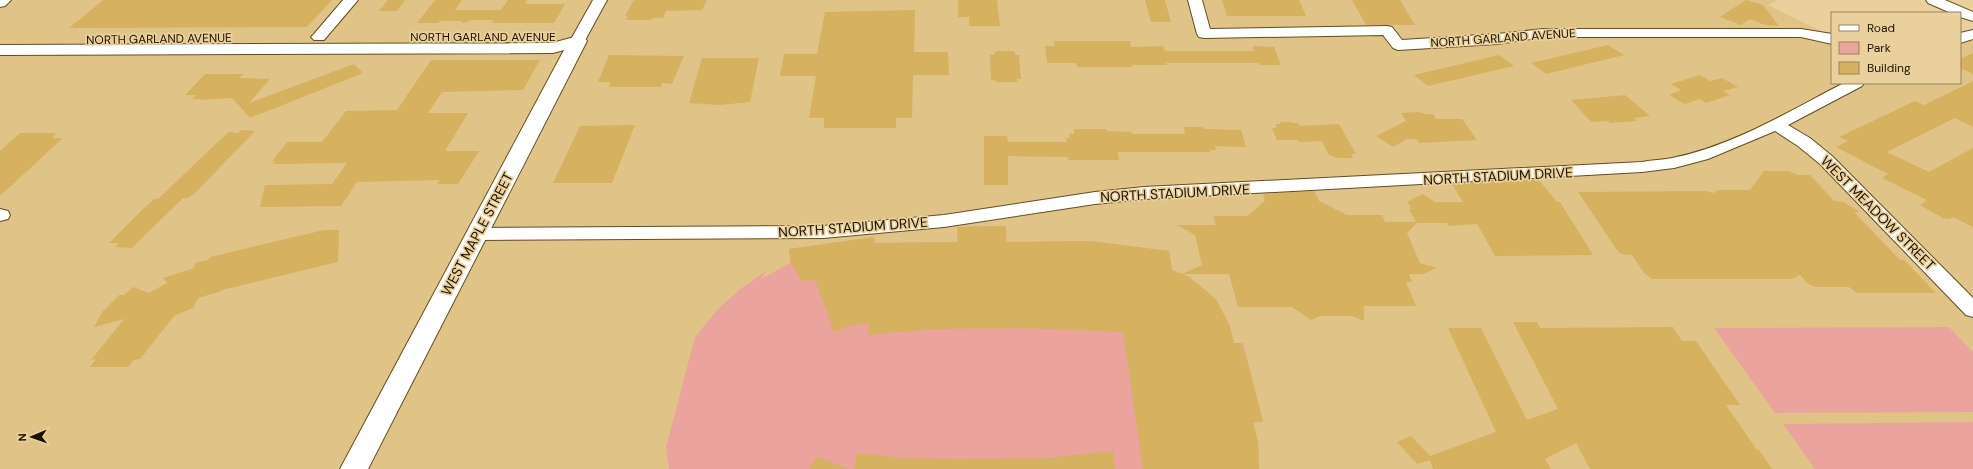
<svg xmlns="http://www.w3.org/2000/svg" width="1973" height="469" viewBox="0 0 1973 469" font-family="'DM Sans',sans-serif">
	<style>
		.built { fill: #e0c387 }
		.green { fill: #eba49d }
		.building { fill: #d6b160 }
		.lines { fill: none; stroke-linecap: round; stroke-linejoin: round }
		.minor-casing { stroke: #644e1c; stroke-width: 2 }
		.major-casing { stroke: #644e1c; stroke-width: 2 }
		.minor { fill: #fff; fill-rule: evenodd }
		.major { fill: #fff; fill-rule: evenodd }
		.labels { text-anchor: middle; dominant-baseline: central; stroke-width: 3.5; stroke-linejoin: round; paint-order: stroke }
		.far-street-label { font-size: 12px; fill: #1b1201; stroke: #ead09c }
		.street-label { font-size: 14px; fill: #1b1201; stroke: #ead09c }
	</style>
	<rect width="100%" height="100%" fill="#ead09c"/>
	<!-- built -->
	<path class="built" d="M 4,0 L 1778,0 L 1768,5 L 1823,32 L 1832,32 L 1832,83 L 1960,83 L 1960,37 L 1973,34 L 1973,469 L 0,469 L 0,3 Z"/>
	<!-- green -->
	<path class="green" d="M 1006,226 L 1007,242 L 1089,241 L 1169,251 L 1172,270 C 1208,285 1225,305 1234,343 L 1243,343 L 1263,422 L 1253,423 L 1258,442 L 1259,469 L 669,469 L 666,447 L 695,337 L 717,310 L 739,290 L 767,270 L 761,279 L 790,263 L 789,249 L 874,237 L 875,243 L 958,242 L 957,227 Z
		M 1949,327 L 1973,352 L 1973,412 L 1775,413 L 1714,328 Z
		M 1973,422 L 1973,469 L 1815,469 L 1783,424 Z"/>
	<!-- building -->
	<path class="building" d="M 103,0 L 332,0 L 307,27 L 69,28 Z
		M 388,0 L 405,0 L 397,11 L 379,11 Z
		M 435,0 L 462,0 L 455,10 L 501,10 L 508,0 L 527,0 L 525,4 L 565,4 L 554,23 L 492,23 L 494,20 L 472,20 L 463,23 L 462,21 L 440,21 L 438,23 L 417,23 Z
		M 634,0 L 707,0 L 702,10 L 666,11 L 663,18 L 652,18 L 651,20 L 626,20 L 628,16 L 625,16 Z
		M 958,0 L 997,0 L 1000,26 L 969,26 L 969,17 L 958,17 Z
		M 1145,0 L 1165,0 L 1171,22 L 1151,22 Z
		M 1222,0 L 1299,0 L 1306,16 L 1227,16 Z
		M 1352,0 L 1400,0 L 1415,25 L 1366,25 Z
		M 1746,0 L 1763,5 L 1779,26 L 1765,25 L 1750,19 L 1741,25 L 1720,17 Z
		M 915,10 L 914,52 L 948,52 L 949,75 L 913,75 L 912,118 L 896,118 L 896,128 L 824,128 L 824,118 L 809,118 L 816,76 L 780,76 L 784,54 L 817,54 L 825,12 Z
		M 1054,41 L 1130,41 L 1131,47 L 1163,46 L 1165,51 L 1254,51 L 1253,46 L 1274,47 L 1281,65 L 1259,65 L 1258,63 L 1166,63 L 1167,65 L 1132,65 L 1133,67 L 1077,67 L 1076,63 L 1047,63 L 1045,46 L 1055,46 Z
		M 1608,45 L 1624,55 L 1546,74 L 1531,63 Z
		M 997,51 L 1012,51 L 1015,52 L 1015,55 L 1019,55 L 1021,79 L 1017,79 L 1017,82 L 996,82 L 995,80 L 991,80 L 990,55 L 994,55 L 994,53 Z
		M 1973,53 L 1973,74 L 1960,68 L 1960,59 Z
		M 609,55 L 684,56 L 672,84 L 662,83 L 661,87 L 609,87 L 611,82 L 598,82 Z
		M 1499,55 L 1514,66 L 1428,86 L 1414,75 Z
		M 702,58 L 759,58 L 750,102 L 720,105 L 689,103 Z
		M 431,60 L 540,60 L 523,90 L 442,92 L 428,113 L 468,113 L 445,151 L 479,151 L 458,184 L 437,184 L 440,180 L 357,182 L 341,206 L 260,207 L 265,185 L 332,184 L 347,163 L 272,164 L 275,161 L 272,161 L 287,142 L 322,142 L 346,111 L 397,110 Z
		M 354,64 L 363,73 L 250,118 L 232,98 L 200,100 L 202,99 L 192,99 L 196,95 L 185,95 L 205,74 L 244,74 L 239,78 L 270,79 L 249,103 Z
		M 1700,75 L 1710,81 L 1722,78 L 1738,87 L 1723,91 L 1730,95 L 1706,103 L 1700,99 L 1685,104 L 1669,95 L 1681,90 L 1671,84 Z
		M 1973,81 L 1973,127 L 1955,118 L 1887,152 L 1929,172 L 1973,148 L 1973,227 L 1953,217 L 1948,219 L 1943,218 L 1920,205 L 1927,200 L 1882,178 L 1888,174 L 1836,147 L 1848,141 L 1839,137 L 1915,101 L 1924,105 Z
		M 1625,95 L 1650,116 L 1634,118 L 1637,121 L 1610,123 L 1608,121 L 1591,122 L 1571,100 Z
		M 1419,112 L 1425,114 L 1433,114 L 1436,119 L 1462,119 L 1477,140 L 1419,143 L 1416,139 L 1407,139 L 1393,147 L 1376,136 L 1406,121 L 1401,113 Z
		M 1280,122 L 1292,122 L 1293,123 L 1298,123 L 1299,126 L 1339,124 L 1356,154 L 1351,154 L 1353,158 L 1337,158 L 1329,155 L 1322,141 L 1299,142 L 1298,140 L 1277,140 L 1272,128 L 1275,128 L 1277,127 L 1275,124 L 1281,124 Z
		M 635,125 L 612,183 L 553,183 L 580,126 Z
		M 1184,127 L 1203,127 L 1204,129 L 1241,130 L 1246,147 L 1215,146 L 1216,150 L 1210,150 L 1210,152 L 1118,152 L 1119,160 L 1069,160 L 1068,157 L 1008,156 L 1008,185 L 984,185 L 984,136 L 1007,136 L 1008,142 L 1067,142 L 1066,138 L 1070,138 L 1069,134 L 1074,134 L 1074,129 L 1106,129 L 1107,131 L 1131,132 L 1132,134 L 1185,134 Z
		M 241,130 L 255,131 L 195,193 L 188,198 L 183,198 L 132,248 L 116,247 L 119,243 L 109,243 L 142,210 L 154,199 L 158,199 L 221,139 L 229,132 L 238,133 Z
		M 20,133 L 57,133 L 52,138 L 63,138 L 0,196 L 0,151 Z
		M 1764,171 L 1788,171 L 1798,175 L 1810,175 L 1834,201 L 1843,202 L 1860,212 L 1854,212 L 1900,260 L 1904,260 L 1936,293 L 1857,293 L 1849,287 L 1815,287 L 1808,284 L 1800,275 L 1792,279 L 1652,279 L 1644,273 L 1632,255 L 1621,254 L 1617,250 L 1578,192 L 1706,191 L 1713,193 L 1719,190 L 1750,190 Z
		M 1538,179 L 1557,202 L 1560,202 L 1593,255 L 1495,256 L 1477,224 L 1448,226 L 1447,223 L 1417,223 L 1407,233 L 1420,263 L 1437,268 L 1423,274 L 1409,274 L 1412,282 L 1406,282 L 1416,306 L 1364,306 L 1364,321 L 1352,316 L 1320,316 L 1311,320 L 1292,307 L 1238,307 L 1229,274 L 1183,274 L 1189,277 L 1216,299 L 1230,326 L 1234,343 L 1240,343 L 1246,355 L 1263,422 L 1253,422 L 1258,442 L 1259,469 L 1143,469 L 1123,332 L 1023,328 L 934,329 L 868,335 L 869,323 L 849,326 L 834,332 L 815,280 L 802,281 L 791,263 L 789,249 L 874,237 L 875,243 L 958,242 L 957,227 L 1006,226 L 1006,242 L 1089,241 L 1169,251 L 1172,270 L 1182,274 L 1202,265 L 1195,235 L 1177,225 L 1216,225 L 1213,216 L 1247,216 L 1265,201 L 1263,194 L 1314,191 L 1319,201 L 1347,215 L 1382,215 L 1385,222 L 1416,222 L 1409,209 L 1412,209 L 1407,202 L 1423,194 L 1435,202 L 1463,202 L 1452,184 Z
		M 324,230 L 339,230 L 338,262 L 222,290 L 222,291 L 198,298 L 193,308 L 174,316 L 140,359 L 134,360 L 128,367 L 90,367 L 96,359 L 91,360 L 124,319 L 94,327 L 102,312 L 119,295 L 124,295 L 133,287 L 149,293 L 167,283 L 163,278 L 194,268 L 195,263 L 208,260 L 210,257 Z
		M 1513,322 L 1537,322 L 1540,328 L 1673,327 L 1682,341 L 1696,341 L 1740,405 L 1726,405 L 1757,450 L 1759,450 L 1772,469 L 1590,469 L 1576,443 L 1545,459 L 1551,469 L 1433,469 L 1430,460 L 1417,464 L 1397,442 L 1411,436 L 1430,456 L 1496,432 L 1448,328 L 1481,328 L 1527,420 L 1558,409 Z
		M 1113,451 L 1115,469 L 854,469 L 857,453 L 904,458 L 961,459 L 1045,458 Z
		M 817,457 L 847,468 L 847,469 L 809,469 Z"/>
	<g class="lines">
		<defs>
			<path id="minor" d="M 0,0 L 11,0 L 5,6 L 0,7 Z
				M 343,0 L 358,0 L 324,40 L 314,40 L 311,37 L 314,34 Z
				M 593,0 L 607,0 L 583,44 L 573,44 L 570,41 Z
				M 1188,0 L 1202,0 L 1210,29 L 1387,26 L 1392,27 L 1402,40 L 1497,34 L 1544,29 L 1801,29 L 1832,34 L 1832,44 L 1801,37 L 1544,37 L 1497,44 L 1398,50 L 1393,48 L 1383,35 L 1204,38 L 1199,37 L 1197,34 Z
				M 1926,0 L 1945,0 L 1973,12 L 1973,21 L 1960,17 L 1960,13 L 1951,13 L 1928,3 Z
				M 1973,30 L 1973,39 L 1960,43 L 1960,33 Z
				M 1844,83 L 1864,83 L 1862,86 L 1788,125 L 1810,138 L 1832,156 L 1973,298 L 1973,317 L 1966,315 L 1820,164 L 1798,146 L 1775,131 L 1708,159 L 1674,168 L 1642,172 L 1144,199 L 1095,204 L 944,227 L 823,238 L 478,240 L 471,238 L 469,234 L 471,230 L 478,228 L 823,226 L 944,215 L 1095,192 L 1144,187 L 1642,162 C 1652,160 1662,160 1672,158 C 1733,146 1789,111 1844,83 Z
				M 0,209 L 8,211 L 10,215 L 8,219 L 0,221 Z"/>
			<path id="major" d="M 578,36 L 584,37 L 587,41 L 368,469 L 340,469 L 564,50 L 553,53 L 0,55 L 0,45 L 552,43 Z"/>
		</defs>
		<!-- minor casing -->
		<use href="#minor" class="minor-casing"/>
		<!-- major casing -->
		<use href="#major" class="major-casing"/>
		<!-- minor -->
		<use href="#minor" class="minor"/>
		<!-- major -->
		<use href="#major" class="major"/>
	</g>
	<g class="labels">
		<!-- far-street labels -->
		<g class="far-street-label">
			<text x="483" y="37">NORTH GARLAND AVENUE</text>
			<text transform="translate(1503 38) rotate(-4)">NORTH GARLAND AVENUE</text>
			<text transform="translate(159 39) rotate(-1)">NORTH GARLAND AVENUE</text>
		</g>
		<!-- street labels -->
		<g class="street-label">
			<text transform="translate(1498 176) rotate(-3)">NORTH STADIUM DRIVE</text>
			<text transform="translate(1175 193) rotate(-3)">NORTH STADIUM DRIVE</text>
			<text transform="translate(1878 213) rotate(45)">WEST MEADOW STREET</text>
			<text transform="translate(853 227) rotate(-4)">NORTH STADIUM DRIVE</text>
			<text transform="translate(477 234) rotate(-62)">WEST MAPLE STREET</text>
		</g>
	</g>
	<!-- legend -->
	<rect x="1831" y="12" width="130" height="72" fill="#ead09c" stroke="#97845e"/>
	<rect x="1839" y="25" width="20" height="6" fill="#ffffff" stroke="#97845e"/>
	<text x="1867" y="32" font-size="12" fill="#1b1201">Road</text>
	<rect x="1839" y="42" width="20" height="12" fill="#eba49d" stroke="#97845e"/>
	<text x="1867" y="52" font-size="12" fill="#1b1201">Park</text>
	<rect x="1839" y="62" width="20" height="12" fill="#d6b160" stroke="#97845e"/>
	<text x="1867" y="72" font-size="12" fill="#1b1201">Building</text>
	<!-- north arrow -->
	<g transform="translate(32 437) rotate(268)" stroke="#ead09c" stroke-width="3" paint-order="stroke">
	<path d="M0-3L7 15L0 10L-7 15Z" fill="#1b1201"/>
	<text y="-6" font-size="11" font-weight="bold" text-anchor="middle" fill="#1b1201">N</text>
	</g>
</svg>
